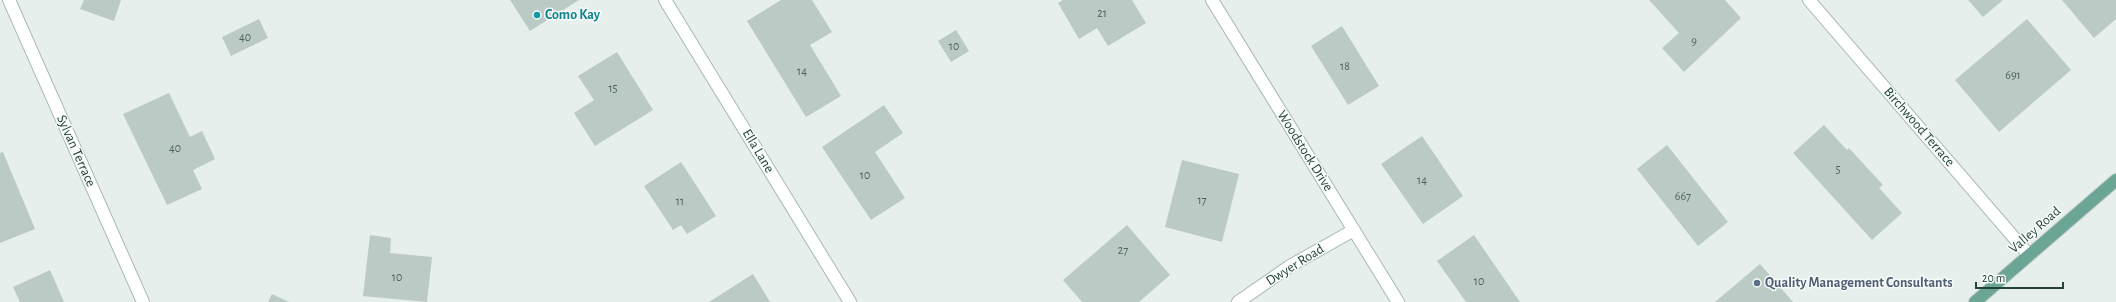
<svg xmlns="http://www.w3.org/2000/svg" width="2116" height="302" viewBox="0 0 2116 302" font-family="'Alegreya Sans',sans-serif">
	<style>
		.building { fill: #bbcac4 }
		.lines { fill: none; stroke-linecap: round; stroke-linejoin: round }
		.minor-casing { stroke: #a8b8b2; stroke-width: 14 }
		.major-casing { stroke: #c2cac8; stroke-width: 14 }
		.minor { stroke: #fff; stroke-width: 12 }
		.major { stroke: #6aa596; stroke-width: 12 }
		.culture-dot { fill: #0f9aa8; stroke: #f7fbf9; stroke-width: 1.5 }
		.service-dot { fill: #5c6f8a; stroke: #f7fbf9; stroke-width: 1.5 }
		.labels { text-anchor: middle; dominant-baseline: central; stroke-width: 3; stroke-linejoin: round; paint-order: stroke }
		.number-label { font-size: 12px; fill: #4a645c }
		.culture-label { font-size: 14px; font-weight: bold; fill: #0d838f; stroke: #f7fbf9; text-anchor: start }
		.street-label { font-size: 14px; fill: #24423a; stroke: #f7fbf9 }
		.service-label { font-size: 14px; font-weight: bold; fill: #4e5e75; stroke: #f7fbf9; text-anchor: start }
	</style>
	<rect width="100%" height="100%" fill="#e6efeb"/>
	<!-- building -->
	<path class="building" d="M 84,0 L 121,0 L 114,21 L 80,9 Z
		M 510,0 L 579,0 L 530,31 Z
		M 781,0 L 812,0 L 832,32 L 810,45 L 841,96 L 806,117 L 747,21 Z
		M 1063,0 L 1132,0 L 1146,23 L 1108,46 L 1097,28 L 1079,39 L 1058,3 Z
		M 1649,0 L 1725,0 L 1741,18 L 1684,72 L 1662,48 L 1679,33 Z
		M 1968,0 L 2003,0 L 1983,17 Z
		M 2062,0 L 2116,0 L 2116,19 L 2094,38 Z
		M 259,19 L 268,38 L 231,56 L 222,37 Z
		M 2027,19 L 2071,70 L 1999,132 L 1955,80 Z
		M 1342,26 L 1379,86 L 1348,105 L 1311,46 Z
		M 956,30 L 969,51 L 951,62 L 938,41 Z
		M 617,52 L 653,110 L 595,146 L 574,113 L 594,100 L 578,76 Z
		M 169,93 L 190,137 L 202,131 L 215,159 L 193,170 L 202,189 L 167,205 L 123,114 Z
		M 884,105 L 903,133 L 875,152 L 905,198 L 871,220 L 822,147 Z
		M 1824,125 L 1847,150 L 1849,148 L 1883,185 L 1879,188 L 1902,213 L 1872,240 L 1793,153 Z
		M 1422,136 L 1463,196 L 1423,224 L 1381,164 Z
		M 1667,145 L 1728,222 L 1698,246 L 1637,169 Z
		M 3,152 L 35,229 L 0,243 L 0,153 Z
		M 1182,160 L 1239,174 L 1222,242 L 1165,227 Z
		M 681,162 L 716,216 L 687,234 L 681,225 L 673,230 L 644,186 Z
		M 1127,225 L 1170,275 L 1139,302 L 1082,302 L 1063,280 Z
		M 370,235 L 391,238 L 390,253 L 432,257 L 427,302 L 363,296 Z
		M 1474,235 L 1520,302 L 1466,302 L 1437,261 Z
		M 1760,264 L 1793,302 L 1715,302 Z
		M 50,270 L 64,302 L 20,302 L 13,287 Z
		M 753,274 L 770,302 L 709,302 Z
		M 272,294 L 289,302 L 268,302 Z"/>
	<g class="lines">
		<defs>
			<path id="minor" d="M 9,0 L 143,302
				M 665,0 L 850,302
				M 1212,0 L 1398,302
				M 1809,0 L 2029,255
				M 1238,302 L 1290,266 L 1354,230"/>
			<path id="major" d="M 1975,302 L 2116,180"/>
		</defs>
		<!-- minor casing -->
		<use href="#minor" class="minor-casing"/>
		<!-- major casing -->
		<use href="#major" class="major-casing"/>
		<!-- minor -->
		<use href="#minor" class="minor"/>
		<!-- major -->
		<use href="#major" class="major"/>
	</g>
	<!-- markers -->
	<circle class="culture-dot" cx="537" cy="15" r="4"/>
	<circle class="service-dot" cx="1757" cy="283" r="4"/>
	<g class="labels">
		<!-- number labels -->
		<g class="number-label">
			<text x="1102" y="13">21</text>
			<text x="245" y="37">40</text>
			<text x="1694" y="41">9</text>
			<text x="954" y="46">10</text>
			<text x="1345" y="66">18</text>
			<text x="802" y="71">14</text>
			<text x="2013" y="75">691</text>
			<text x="613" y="88">15</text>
			<text x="175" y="148">40</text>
			<text x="1838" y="169">5</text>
			<text x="865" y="175">10</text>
			<text x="1422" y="180">14</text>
			<text x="1683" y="196">667</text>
			<text x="1202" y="200">17</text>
			<text x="680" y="201">11</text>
			<text x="1123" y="250">27</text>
			<text x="397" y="277">10</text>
			<text x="1479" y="281">10</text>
		</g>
		<!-- culture labels -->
		<g class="culture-label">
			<text x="545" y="15">Como Kay</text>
		</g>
		<!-- street labels -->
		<g class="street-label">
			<text transform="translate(1919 127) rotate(49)">Birchwood Terrace</text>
			<text transform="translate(76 151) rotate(66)">Sylvan Terrace</text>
			<text transform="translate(758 151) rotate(59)">Ella Lane</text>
			<text transform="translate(1305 151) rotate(58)">Woodstock Drive</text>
			<text transform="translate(2035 230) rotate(-41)">Valley Road</text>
			<text transform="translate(1295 265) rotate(-32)">Dwyer Road</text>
		</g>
		<!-- service labels -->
		<g class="service-label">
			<text x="1765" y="283">Quality Management Consultants</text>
		</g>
	</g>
	<!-- scale -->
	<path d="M1976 282v6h87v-6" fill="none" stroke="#24423a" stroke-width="2"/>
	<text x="1982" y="282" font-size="12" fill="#24423a" stroke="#f7fbf9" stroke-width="3" paint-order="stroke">20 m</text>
</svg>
